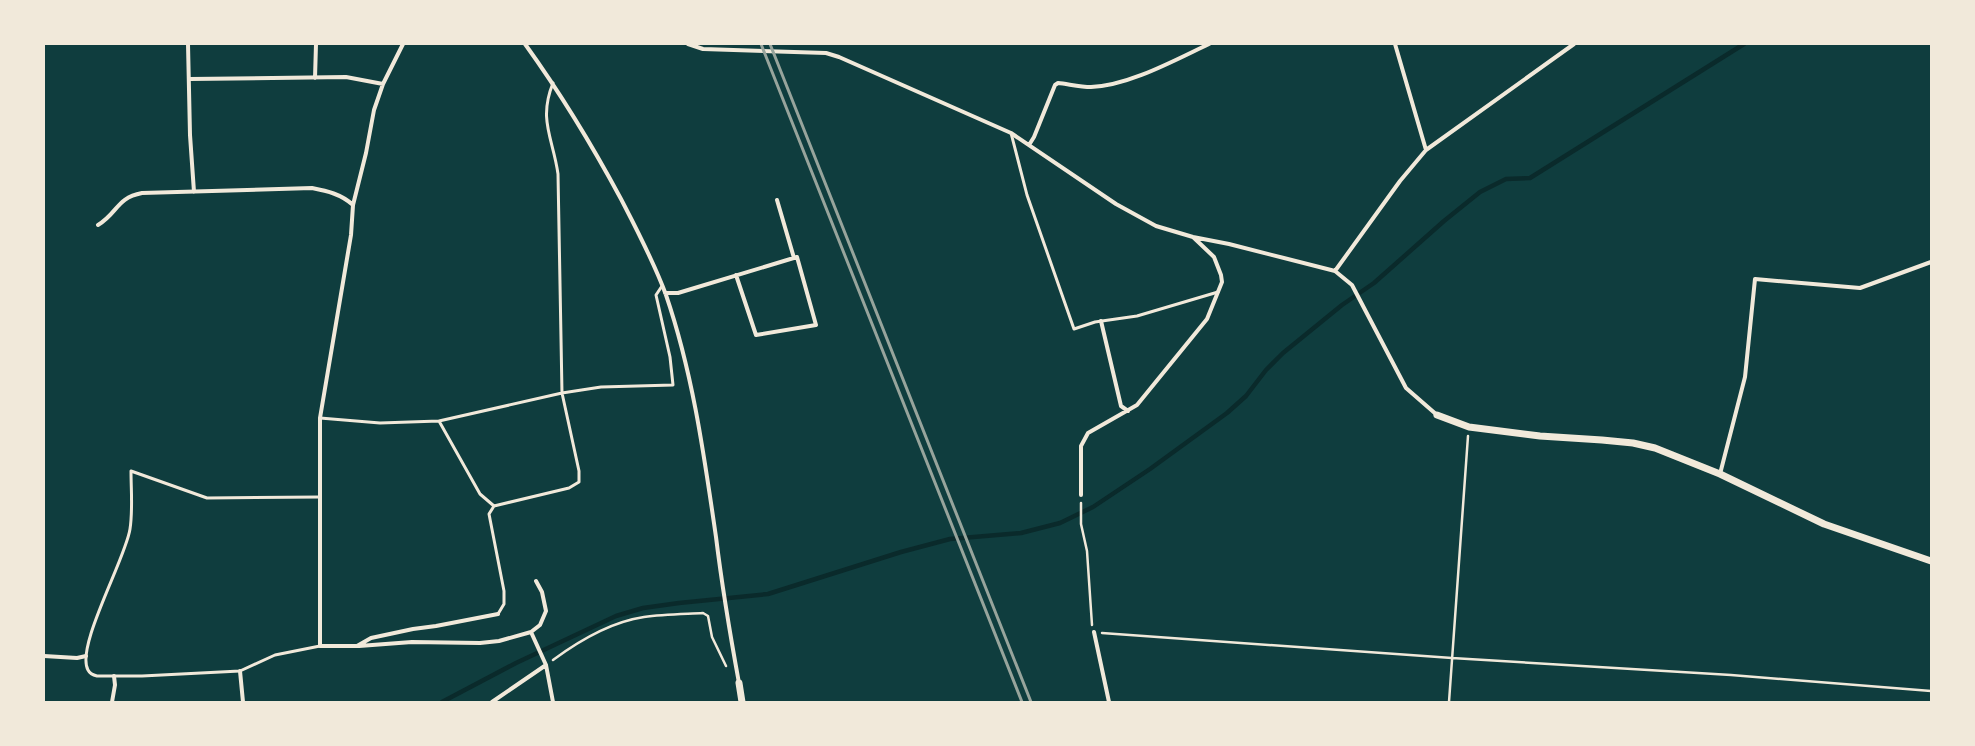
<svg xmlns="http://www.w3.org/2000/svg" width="1975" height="746" viewBox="0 0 1975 746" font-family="Commissioner,sans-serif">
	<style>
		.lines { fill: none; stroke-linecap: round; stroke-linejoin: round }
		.stream { stroke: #0a2a2b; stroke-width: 4.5 }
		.path { stroke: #f1e9da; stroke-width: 2.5 }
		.service { stroke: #f1e9da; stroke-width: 3 }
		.minor { stroke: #f1e9da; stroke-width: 4 }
		.tertiary { stroke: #f1e9da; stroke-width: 7 }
		.rail { stroke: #97a49c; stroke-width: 3 }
	</style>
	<rect width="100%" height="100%" fill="#0f3d3e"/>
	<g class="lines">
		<!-- stream -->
		<path class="stream" d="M 442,702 L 516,663 L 616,616 L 643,608 L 679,603 L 768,594 L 901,552 L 950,539 L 1021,533 L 1060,523 L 1093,507 L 1150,469 L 1227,413 L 1246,396 L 1266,370 L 1283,353 L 1342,305 L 1374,283 L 1444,221 L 1480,192 L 1506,179 L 1530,178 L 1744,44"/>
		<!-- path -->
		<path class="path" d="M 1081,503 L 1081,524 L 1087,551 L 1092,625
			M 1102,633 L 1452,658 L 1731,675 L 1931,691
			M 553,660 C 580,640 610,622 644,617 C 663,614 684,614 703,613 L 708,616 L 712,637 L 726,666
			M 1449,702 L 1468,436"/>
		<!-- service -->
		<path class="service" d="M 1011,133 L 1027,195 L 1074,329 L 1095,322 L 1137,316 L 1218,292
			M 320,418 L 380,423 L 439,421
			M 320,497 L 207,498 L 131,471 C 131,490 133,510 130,529 C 126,558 75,647 88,670 C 90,674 93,675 97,676 L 142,676 L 240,671 L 275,655 L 320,646
			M 494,506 L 480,494 L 439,421 L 562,393 L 601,387 L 673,385 L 670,357 L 656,295 L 662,286
			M 498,614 L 504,604 L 504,591 L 489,514 L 494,506 L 569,488 L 579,482 L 579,471 L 562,393 L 558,174 C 553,138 538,120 553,83"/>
		<!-- minor -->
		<path class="minor" d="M 188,44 L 190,135 L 194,192
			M 403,44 L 383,84 L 374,110 L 366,153 L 353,205 L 351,235 L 320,418 L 320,646 L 357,646 L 371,638 L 413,629 L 436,626 L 498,614
			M 525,44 C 561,94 592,145 621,199 C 637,230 654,262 666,295 C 693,374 704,455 716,537 C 722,586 730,634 739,683
			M 688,44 L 703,49 L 826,53 L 839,57 L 1011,133 L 1116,204 L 1156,226 L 1193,237 L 1229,244 L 1335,271 L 1352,285 L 1406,388 L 1437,415
			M 1395,44 L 1426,150
			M 315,78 L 316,44
			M 190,79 L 346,77 L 383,84
			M 1029,145 L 1034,137 L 1055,85 L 1058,83 C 1068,84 1080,87 1091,87 C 1128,86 1175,60 1209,44
			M 777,200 L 794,258
			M 98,225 C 118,213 116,198 142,193 L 312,188 C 327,191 341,194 353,205
			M 1335,271 L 1400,181 L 1426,150 L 1574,44
			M 665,293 L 678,293 L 797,257 L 816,325 L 756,335 L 736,275
			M 1101,321 L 1121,406 L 1128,411
			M 1720,474 L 1745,377 L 1755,279 L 1860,288 L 1931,262
			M 1081,495 L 1081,446 L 1088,433 L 1137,405 L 1207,319 L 1222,282 L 1221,275 L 1214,257 L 1193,237
			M 531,632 L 546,665 L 553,702
			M 1094,632 L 1109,702
			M 359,646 L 412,642 L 480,643 L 499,641 L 531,632 L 540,625 L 546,611 L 542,592 L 536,581
			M 44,656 L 77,658 L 86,656
			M 240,671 L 243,702
			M 112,702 L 115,685 L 114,676
			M 492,702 L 546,665"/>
		<!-- tertiary -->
		<path class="tertiary" d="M 1437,415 L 1469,427 L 1540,436 L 1602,440 L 1633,443 L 1655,448 L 1720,474 L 1824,524 L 1931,561
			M 739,683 L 742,702"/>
		<!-- rail -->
		<path class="rail" d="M 761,44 L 1022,702
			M 770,44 L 1031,702"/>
	</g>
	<!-- border -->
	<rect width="1975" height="746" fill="none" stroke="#f1e9da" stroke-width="90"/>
</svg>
